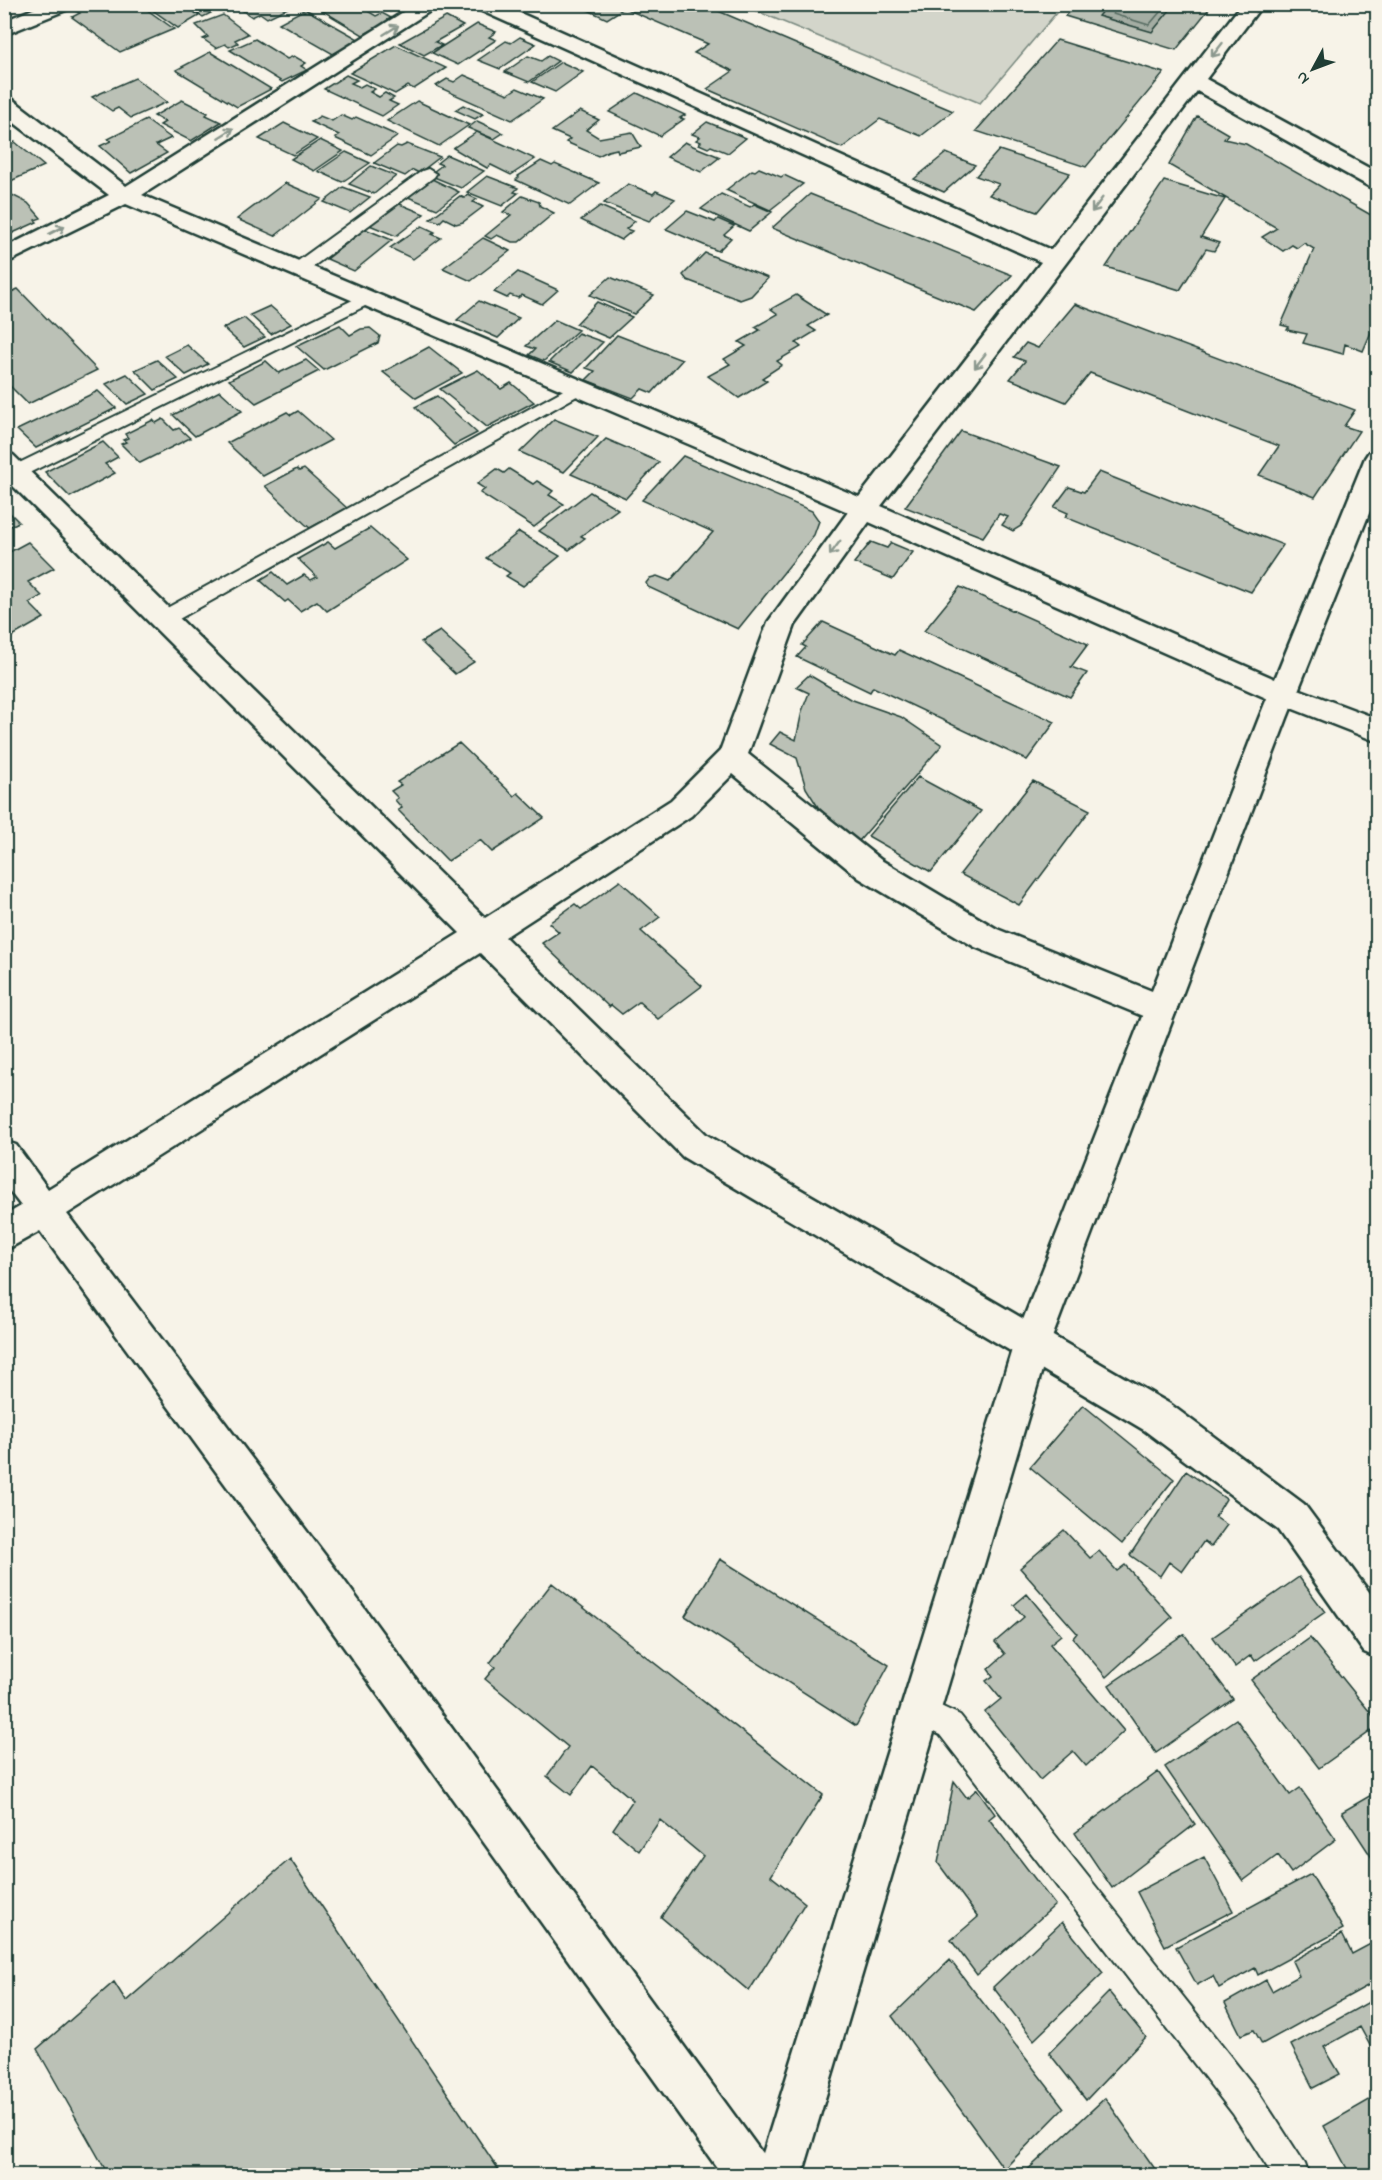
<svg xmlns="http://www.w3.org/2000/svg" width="1382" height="2180" viewBox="0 0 1382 2180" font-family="'Indie Flower',sans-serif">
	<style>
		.green { fill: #d3d5ca; stroke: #79897f; stroke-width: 1.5 }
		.water { fill: #a4ada3; stroke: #6f8077; stroke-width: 1.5 }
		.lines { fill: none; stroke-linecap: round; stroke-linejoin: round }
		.shore { stroke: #546a60; stroke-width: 1.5 }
		.building { fill: #bbc1b6; stroke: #1f3d34; stroke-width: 1.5 }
		.service-casing { stroke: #1f3d34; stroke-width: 4 }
		.minor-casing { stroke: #1f3d34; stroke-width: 5 }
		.tertiary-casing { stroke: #1f3d34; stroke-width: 5 }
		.service { fill: #f7f3e8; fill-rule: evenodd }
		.minor { fill: #f7f3e8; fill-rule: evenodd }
		.tertiary { fill: #f7f3e8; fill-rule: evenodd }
		.oneway { stroke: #8b988e }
	</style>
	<rect width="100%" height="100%" fill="#f7f3e8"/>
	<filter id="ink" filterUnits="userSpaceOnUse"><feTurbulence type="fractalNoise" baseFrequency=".0167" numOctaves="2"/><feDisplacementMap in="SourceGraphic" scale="12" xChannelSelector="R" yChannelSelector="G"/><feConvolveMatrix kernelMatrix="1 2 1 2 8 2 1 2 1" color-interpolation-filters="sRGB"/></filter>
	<g filter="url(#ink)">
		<!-- green -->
		<path class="green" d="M 742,5 L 1063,5 L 980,103 Z"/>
		<!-- water -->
		<path class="water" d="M 1108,5 L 1175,5 L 1152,32 L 1098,16 Z"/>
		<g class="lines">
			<!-- shore -->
			<path class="shore" d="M 1112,4 L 1113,14 L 1149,25 L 1167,4"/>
		</g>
		<!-- building -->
		<path class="building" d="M 91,4 L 139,4 L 174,29 L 120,52 L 72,17 L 80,13 L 76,11 Z
			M 144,4 L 183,4 L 199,16 L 178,28 Z
			M 184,4 L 223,4 L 224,5 L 208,12 L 211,13 L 203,17 Z
			M 246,4 L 296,4 L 267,18 L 260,13 L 252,17 L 239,8 Z
			M 325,4 L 362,4 L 359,6 L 376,16 L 382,13 L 393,19 L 363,35 L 318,8 Z
			M 377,4 L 404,4 L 390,12 Z
			M 575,4 L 702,4 L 953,111 L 921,136 L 880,119 L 842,148 L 707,89 L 733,71 L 694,53 L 708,44 L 624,8 L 607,19 Z
			M 1075,4 L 1108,4 L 1098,16 L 1152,32 L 1175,4 L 1213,4 L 1176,50 L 1065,16 Z
			M 305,9 L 360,40 L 333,54 L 279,23 Z
			M 223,15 L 248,34 L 235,40 L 238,43 L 229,47 L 225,44 L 216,48 L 203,39 L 208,37 L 196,25 Z
			M 446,17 L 463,26 L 435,42 L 442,45 L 424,55 L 400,43 Z
			M 477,24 L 496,32 L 489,37 L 496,40 L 458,65 L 432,53 Z
			M 520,37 L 536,44 L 500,69 L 478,60 L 506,41 L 511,43 Z
			M 255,39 L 287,59 L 294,56 L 306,63 L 301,66 L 307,70 L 282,82 L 230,50 Z
			M 1057,40 L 1164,73 L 1086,167 L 976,131 Z
			M 396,45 L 446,68 L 414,89 L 408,86 L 395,94 L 350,73 Z
			M 210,52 L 271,89 L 237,107 L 176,70 Z
			M 528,56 L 541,61 L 548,56 L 558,61 L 529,82 L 505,72 Z
			M 561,62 L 583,72 L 555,92 L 532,82 Z
			M 346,75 L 357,80 L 351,83 L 360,87 L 365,84 L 375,89 L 370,92 L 379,97 L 385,93 L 394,98 L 389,101 L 398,105 L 382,116 L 324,89 Z
			M 464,75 L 508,94 L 517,88 L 543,99 L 512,120 L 436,86 L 447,79 L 454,82 Z
			M 135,78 L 167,102 L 131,118 L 118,108 L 112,111 L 92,97 Z
			M 637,93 L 685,115 L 680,118 L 684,119 L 660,136 L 609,112 Z
			M 182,100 L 208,113 L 206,115 L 221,122 L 191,141 L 160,125 L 165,122 L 154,116 Z
			M 417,101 L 469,125 L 439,146 L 387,121 Z
			M 463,105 L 483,114 L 475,119 L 455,110 Z
			M 580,111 L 599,120 L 586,130 L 599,138 L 632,132 L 641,147 L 618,152 L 617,149 L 608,151 L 598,156 L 566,142 L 570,139 L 552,131 Z
			M 341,115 L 352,120 L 356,117 L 398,136 L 371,155 L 335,138 L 339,135 L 311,122 L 320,116 L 332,121 Z
			M 1197,116 L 1228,134 L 1224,139 L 1246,144 L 1378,219 L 1378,316 L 1363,351 L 1345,344 L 1343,354 L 1303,343 L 1307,334 L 1287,330 L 1289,327 L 1281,325 L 1314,249 L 1304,243 L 1297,248 L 1292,245 L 1283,251 L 1262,237 L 1277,228 L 1169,165 Z
			M 146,120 L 171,138 L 156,145 L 167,153 L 131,173 L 100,146 L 111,141 L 108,139 Z
			M 477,121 L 503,133 L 494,139 L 468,128 Z
			M 707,122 L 746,138 L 728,153 L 711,146 L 708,148 L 699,144 L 701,142 L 696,140 L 700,137 L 692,134 Z
			M 284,123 L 317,139 L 293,155 L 259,139 Z
			M 477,132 L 535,159 L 511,175 L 491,165 L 487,168 L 453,148 Z
			M 320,140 L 343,151 L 314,171 L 291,159 Z
			M 15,142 L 44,166 L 4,184 L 4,147 Z
			M 685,142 L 693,146 L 720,157 L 701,172 L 667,157 Z
			M 407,144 L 440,157 L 419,173 L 413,170 L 405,176 L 374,163 L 397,146 L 401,147 Z
			M 999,150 L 1070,173 L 1037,212 L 989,195 L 999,184 L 976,176 Z
			M 346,152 L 370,163 L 342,182 L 318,171 Z
			M 946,153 L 975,165 L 944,192 L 914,179 Z
			M 447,155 L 484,171 L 461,188 L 429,175 L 442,165 L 437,163 Z
			M 541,161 L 552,166 L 555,164 L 599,183 L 570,205 L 516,180 L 519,177 L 518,176 Z
			M 371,166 L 396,176 L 374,194 L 349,184 Z
			M 759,168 L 781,177 L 784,175 L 803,184 L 770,210 L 726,190 L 752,170 L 755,171 Z
			M 487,176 L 518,188 L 514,192 L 518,193 L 502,206 L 467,192 Z
			M 432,179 L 459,192 L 437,209 L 408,197 Z
			M 1164,181 L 1225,199 L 1201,237 L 1219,243 L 1214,251 L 1206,249 L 1180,290 L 1106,267 Z
			M 285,183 L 322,199 L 275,236 L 237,219 Z
			M 628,184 L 653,194 L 656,191 L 675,199 L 649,221 L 604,203 Z
			M 343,187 L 370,197 L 350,213 L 324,202 Z
			M 4,194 L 10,194 L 28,203 L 41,218 L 35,220 L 37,222 L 4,237 Z
			M 721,194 L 750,207 L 754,204 L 772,212 L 749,231 L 701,209 Z
			M 810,194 L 1012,275 L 976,312 L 772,228 Z
			M 468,195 L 477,199 L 473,202 L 483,207 L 463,222 L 456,224 L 444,218 L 440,222 L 430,219 L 460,196 L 464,198 Z
			M 522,196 L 539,202 L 540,206 L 554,213 L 519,242 L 512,242 L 497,235 L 491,239 L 485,236 L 511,215 L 503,212 Z
			M 395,202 L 424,214 L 396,236 L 367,224 Z
			M 600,206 L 635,221 L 626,229 L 632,231 L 621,240 L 581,220 Z
			M 687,211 L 715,222 L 718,219 L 734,226 L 724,235 L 731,238 L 718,251 L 666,229 Z
			M 422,226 L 435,232 L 432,234 L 441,238 L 413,259 L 390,248 Z
			M 365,229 L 392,240 L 354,271 L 327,259 Z
			M 483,238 L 510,251 L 471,281 L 443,268 Z
			M 705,253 L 768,278 L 751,296 L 740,300 L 687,280 L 683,275 Z
			M 518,272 L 558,290 L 542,304 L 522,295 L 518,298 L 510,295 L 507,298 L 494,292 Z
			M 610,277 L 654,295 L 634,314 L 590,295 Z
			M 18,289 L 97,370 L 28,404 L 4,380 L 4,295 Z
			M 796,295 L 827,315 L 808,326 L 816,331 L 796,343 L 801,347 L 777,361 L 782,365 L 762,378 L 767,381 L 739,398 L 708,376 L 730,364 L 724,359 L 746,346 L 739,342 L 760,330 L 755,327 L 778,314 L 771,309 Z
			M 479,301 L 519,318 L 498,338 L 457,320 Z
			M 597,302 L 632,317 L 609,338 L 576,324 Z
			M 1075,304 L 1355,410 L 1344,426 L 1359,431 L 1315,497 L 1259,475 L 1279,446 L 1090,373 L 1066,402 L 1010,379 L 1025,361 L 1014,357 L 1026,343 L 1038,348 Z
			M 270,306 L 291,324 L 271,334 L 250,315 Z
			M 244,318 L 265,337 L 244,347 L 223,328 Z
			M 555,320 L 578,330 L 544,361 L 529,355 L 535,349 L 526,346 Z
			M 340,325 L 350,335 L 361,329 L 370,328 L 380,336 L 378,343 L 324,370 L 296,346 Z
			M 578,333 L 603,342 L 573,372 L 549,362 Z
			M 617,335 L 682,360 L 652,393 L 642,389 L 633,398 L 586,380 L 595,371 L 586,368 Z
			M 187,345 L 208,364 L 186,375 L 165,356 Z
			M 429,347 L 462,373 L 416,398 L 383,372 Z
			M 157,360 L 178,379 L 155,390 L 135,370 Z
			M 306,360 L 319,371 L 256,403 L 229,380 L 266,361 L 279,373 Z
			M 478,370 L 501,389 L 511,383 L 534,402 L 487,427 L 440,389 Z
			M 127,374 L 148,394 L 127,404 L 106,384 Z
			M 98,391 L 116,408 L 36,448 L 17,430 Z
			M 220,391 L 242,411 L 195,436 L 173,415 Z
			M 437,396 L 477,433 L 454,445 L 415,407 Z
			M 298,411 L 331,440 L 263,476 L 227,443 L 287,412 L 291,415 Z
			M 163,419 L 174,430 L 179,428 L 190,438 L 140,463 L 121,444 L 126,442 L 123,440 L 128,438 L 125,434 L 153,420 L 156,423 Z
			M 554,419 L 598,437 L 564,472 L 520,452 Z
			M 961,431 L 1061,467 L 1021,526 L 1013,531 L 1002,525 L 1008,517 L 999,514 L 983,537 L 905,507 Z
			M 606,439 L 659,462 L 626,498 L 571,474 Z
			M 103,442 L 118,457 L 105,464 L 115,473 L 70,497 L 45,472 Z
			M 683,456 L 812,511 L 819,521 L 814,535 L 738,629 L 648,587 L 646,583 L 650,578 L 657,576 L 670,581 L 713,532 L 642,500 Z
			M 297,469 L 299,471 L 304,469 L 347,508 L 310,528 L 305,524 L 265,486 Z
			M 497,469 L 504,473 L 509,469 L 533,484 L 537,481 L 553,491 L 549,495 L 564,504 L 534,527 L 480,493 L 485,489 L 477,484 Z
			M 1099,472 L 1283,545 L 1251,592 L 1065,517 L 1068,513 L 1054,507 L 1069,487 L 1084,492 Z
			M 590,492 L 618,509 L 581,536 L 585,538 L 569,550 L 539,531 Z
			M 4,507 L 19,522 L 4,529 Z
			M 370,528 L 407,560 L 327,611 L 317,601 L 300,611 L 288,600 L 285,602 L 260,580 L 273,572 L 287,585 L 304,575 L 311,580 L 317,577 L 298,559 L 328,542 L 335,548 Z
			M 519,532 L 560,556 L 523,586 L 506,576 L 510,573 L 486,558 Z
			M 28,542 L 54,568 L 28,582 L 42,596 L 29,603 L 44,618 L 9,638 L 4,633 L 4,555 Z
			M 871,542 L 887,548 L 891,543 L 913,552 L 893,579 L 854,563 Z
			M 960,587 L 1088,644 L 1071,667 L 1087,673 L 1070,697 L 924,631 Z
			M 823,622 L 895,655 L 899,650 L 1055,722 L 1027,760 L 873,687 L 870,692 L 797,657 L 806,647 L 802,645 Z
			M 440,631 L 474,662 L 455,674 L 421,642 Z
			M 809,675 L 850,699 L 901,717 L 942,745 L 859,841 L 835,825 L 818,807 L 806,788 L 797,758 L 770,744 L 780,732 L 796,740 L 802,711 L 809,693 L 796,687 Z
			M 459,743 L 514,796 L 518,793 L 544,818 L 492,852 L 480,840 L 448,861 L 398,810 L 402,808 L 395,800 L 398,798 L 391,791 L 401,785 L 397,782 Z
			M 918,777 L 981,811 L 931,872 L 868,836 Z
			M 1033,781 L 1090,810 L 1019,905 L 960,874 Z
			M 620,881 L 660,917 L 641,931 L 702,986 L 658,1019 L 639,1002 L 622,1014 L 611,1005 L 609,1007 L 542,943 L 559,932 L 549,923 L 575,904 L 581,909 Z
			M 1083,1405 L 1174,1479 L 1122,1544 L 1030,1467 Z
			M 1186,1471 L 1226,1499 L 1215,1517 L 1227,1525 L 1211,1547 L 1204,1541 L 1182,1572 L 1169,1562 L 1160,1576 L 1130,1555 Z
			M 1064,1530 L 1090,1558 L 1099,1551 L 1117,1571 L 1125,1565 L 1172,1617 L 1106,1677 L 1073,1638 L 1077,1633 L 1020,1568 Z
			M 720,1559 L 889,1665 L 856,1726 L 685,1616 Z
			M 1299,1577 L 1325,1612 L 1255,1661 L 1251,1655 L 1235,1667 L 1213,1637 Z
			M 552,1583 L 823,1795 L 771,1876 L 805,1903 L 749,1991 L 661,1917 L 703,1856 L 660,1820 L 639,1851 L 613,1829 L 633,1800 L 592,1766 L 571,1795 L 547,1776 L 568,1747 L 485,1679 L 495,1667 L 490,1663 Z
			M 1027,1594 L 1061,1635 L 1050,1644 L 1124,1731 L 1086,1766 L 1073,1751 L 1040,1780 L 985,1712 L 1001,1699 L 986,1681 L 993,1676 L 988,1669 L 1005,1654 L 995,1642 L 1024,1617 L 1014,1605 Z
			M 1184,1634 L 1233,1699 L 1156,1753 L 1109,1685 Z
			M 1310,1638 L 1378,1722 L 1378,1726 L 1319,1768 L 1251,1680 Z
			M 1236,1719 L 1290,1795 L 1300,1788 L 1336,1839 L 1291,1873 L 1278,1855 L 1243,1881 L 1165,1767 Z
			M 1158,1772 L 1195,1824 L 1112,1888 L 1075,1833 Z
			M 954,1781 L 967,1798 L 977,1789 L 995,1814 L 989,1819 L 1055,1905 L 977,1975 L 951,1940 L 978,1917 L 938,1863 Z
			M 1378,1791 L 1378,1867 L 1342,1812 Z
			M 1204,1857 L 1233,1911 L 1165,1946 L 1137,1892 Z
			M 290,1859 L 503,2176 L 109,2176 L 37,2049 L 114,1982 L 126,2001 Z
			M 1311,1874 L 1343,1929 L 1258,1975 L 1255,1968 L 1219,1988 L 1213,1976 L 1197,1985 L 1176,1947 Z
			M 1062,1922 L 1103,1973 L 1034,2040 L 993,1987 Z
			M 1342,1934 L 1352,1954 L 1378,1940 L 1378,1980 L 1262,2044 L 1254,2030 L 1241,2035 L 1225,2003 L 1266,1980 L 1272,1991 L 1299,1976 L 1292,1961 Z
			M 950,1960 L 1064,2108 L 1004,2169 L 892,2016 Z
			M 1109,1992 L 1146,2037 L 1086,2100 L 1049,2053 Z
			M 1378,1997 L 1378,2048 L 1373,2051 L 1360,2027 L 1324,2047 L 1340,2074 L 1313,2088 L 1291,2045 Z
			M 1378,2095 L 1378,2176 L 1351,2176 L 1324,2126 Z
			M 1105,2098 L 1160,2176 L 1021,2176 Z"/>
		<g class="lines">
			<defs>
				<path id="service" d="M 428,169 L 436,174 L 434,177 L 303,274 L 291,274 L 288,270 L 291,266 L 422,171 Z
					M 365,294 L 371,295 L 374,299 L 371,303 L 23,476 L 16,478 L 9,476 L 7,472 L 9,468 Z
					M 578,382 L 584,384 L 587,388 L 584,392 L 170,624 L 163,626 L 156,624 L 153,619 L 156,614 Z
					M 919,1696 L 960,1715 L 1257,2090 L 1305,2164 L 1309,2176 L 1273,2176 L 1233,2114 L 940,1735 L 909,1721 L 904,1711 L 909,1701 Z"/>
				<path id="minor" d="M 45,4 L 74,4 L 71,8 L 4,35 L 4,21 Z
					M 416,4 L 441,4 L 142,195 L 859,497 L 1041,262 L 475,8 L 472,4 L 500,4 L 1051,250 L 1242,4 L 1263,4 L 1206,79 L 1378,173 L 1378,189 L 1370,187 L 1197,91 L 881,506 L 1293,687 L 1378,719 L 1378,742 L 1273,701 L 869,522 L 795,625 L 748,754 L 881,860 L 997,929 L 1172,999 L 1177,1009 L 1172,1019 L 1161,1022 L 1150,1019 L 975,947 L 859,878 L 733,774 L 691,816 L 505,937 L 707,1135 L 1170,1404 L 1304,1504 L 1378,1604 L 1378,1658 L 1364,1652 L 1278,1530 L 1144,1430 L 683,1157 L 480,953 L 67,1214 L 343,1579 L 767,2160 L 774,2176 L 723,2176 L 315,1607 L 40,1231 L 4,1251 L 4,1216 L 21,1206 L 4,1184 L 4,1141 L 16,1145 L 48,1189 L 460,933 L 4,477 L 4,453 L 13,455 L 485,918 L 671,800 L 720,751 L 768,622 L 848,512 L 126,204 L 4,264 L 4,248 L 109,195 L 4,115 L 4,98 L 12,99 L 126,186 Z"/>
				<path id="tertiary" d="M 1378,450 L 1378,491 L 1287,718 L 1050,1343 L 802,2176 L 756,2176 L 1014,1343 L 1259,718 L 1365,458 L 1369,452 Z"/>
			</defs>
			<!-- service casing -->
			<use href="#service" class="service-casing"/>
			<!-- minor casing -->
			<use href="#minor" class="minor-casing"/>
			<!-- tertiary casing -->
			<use href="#tertiary" class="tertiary-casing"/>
			<!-- service -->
			<use href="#service" class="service"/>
			<!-- minor -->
			<use href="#minor" class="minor"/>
			<!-- tertiary -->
			<use href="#tertiary" class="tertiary"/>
		</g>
		<!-- one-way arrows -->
		<defs><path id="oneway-shaft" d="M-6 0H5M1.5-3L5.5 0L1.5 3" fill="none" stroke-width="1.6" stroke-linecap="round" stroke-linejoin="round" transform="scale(1.5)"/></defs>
		<g class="oneway">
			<use href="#oneway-shaft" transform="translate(391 30) rotate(-32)"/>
			<use href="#oneway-shaft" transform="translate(1217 50) rotate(128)"/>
			<use href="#oneway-shaft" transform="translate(226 133) rotate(-32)"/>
			<use href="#oneway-shaft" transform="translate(1097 205) rotate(127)"/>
			<use href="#oneway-shaft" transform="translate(57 230) rotate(-27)"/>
			<use href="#oneway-shaft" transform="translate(980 361) rotate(127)"/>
			<use href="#oneway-shaft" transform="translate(835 548) rotate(126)"/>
		</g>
	</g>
	<!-- margin -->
	<rect width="1382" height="2180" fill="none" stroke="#f7f3e8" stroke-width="24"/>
	<rect x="12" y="12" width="1358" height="2156" fill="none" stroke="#1f3d34" stroke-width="2" filter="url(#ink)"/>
	<!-- north arrow -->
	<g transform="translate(1313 69) rotate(229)" stroke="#f7f3e8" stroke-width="4.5" paint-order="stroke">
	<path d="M0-4.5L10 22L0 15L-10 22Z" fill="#1f3d34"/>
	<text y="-9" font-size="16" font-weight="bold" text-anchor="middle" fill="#1f3d34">N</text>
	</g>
</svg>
